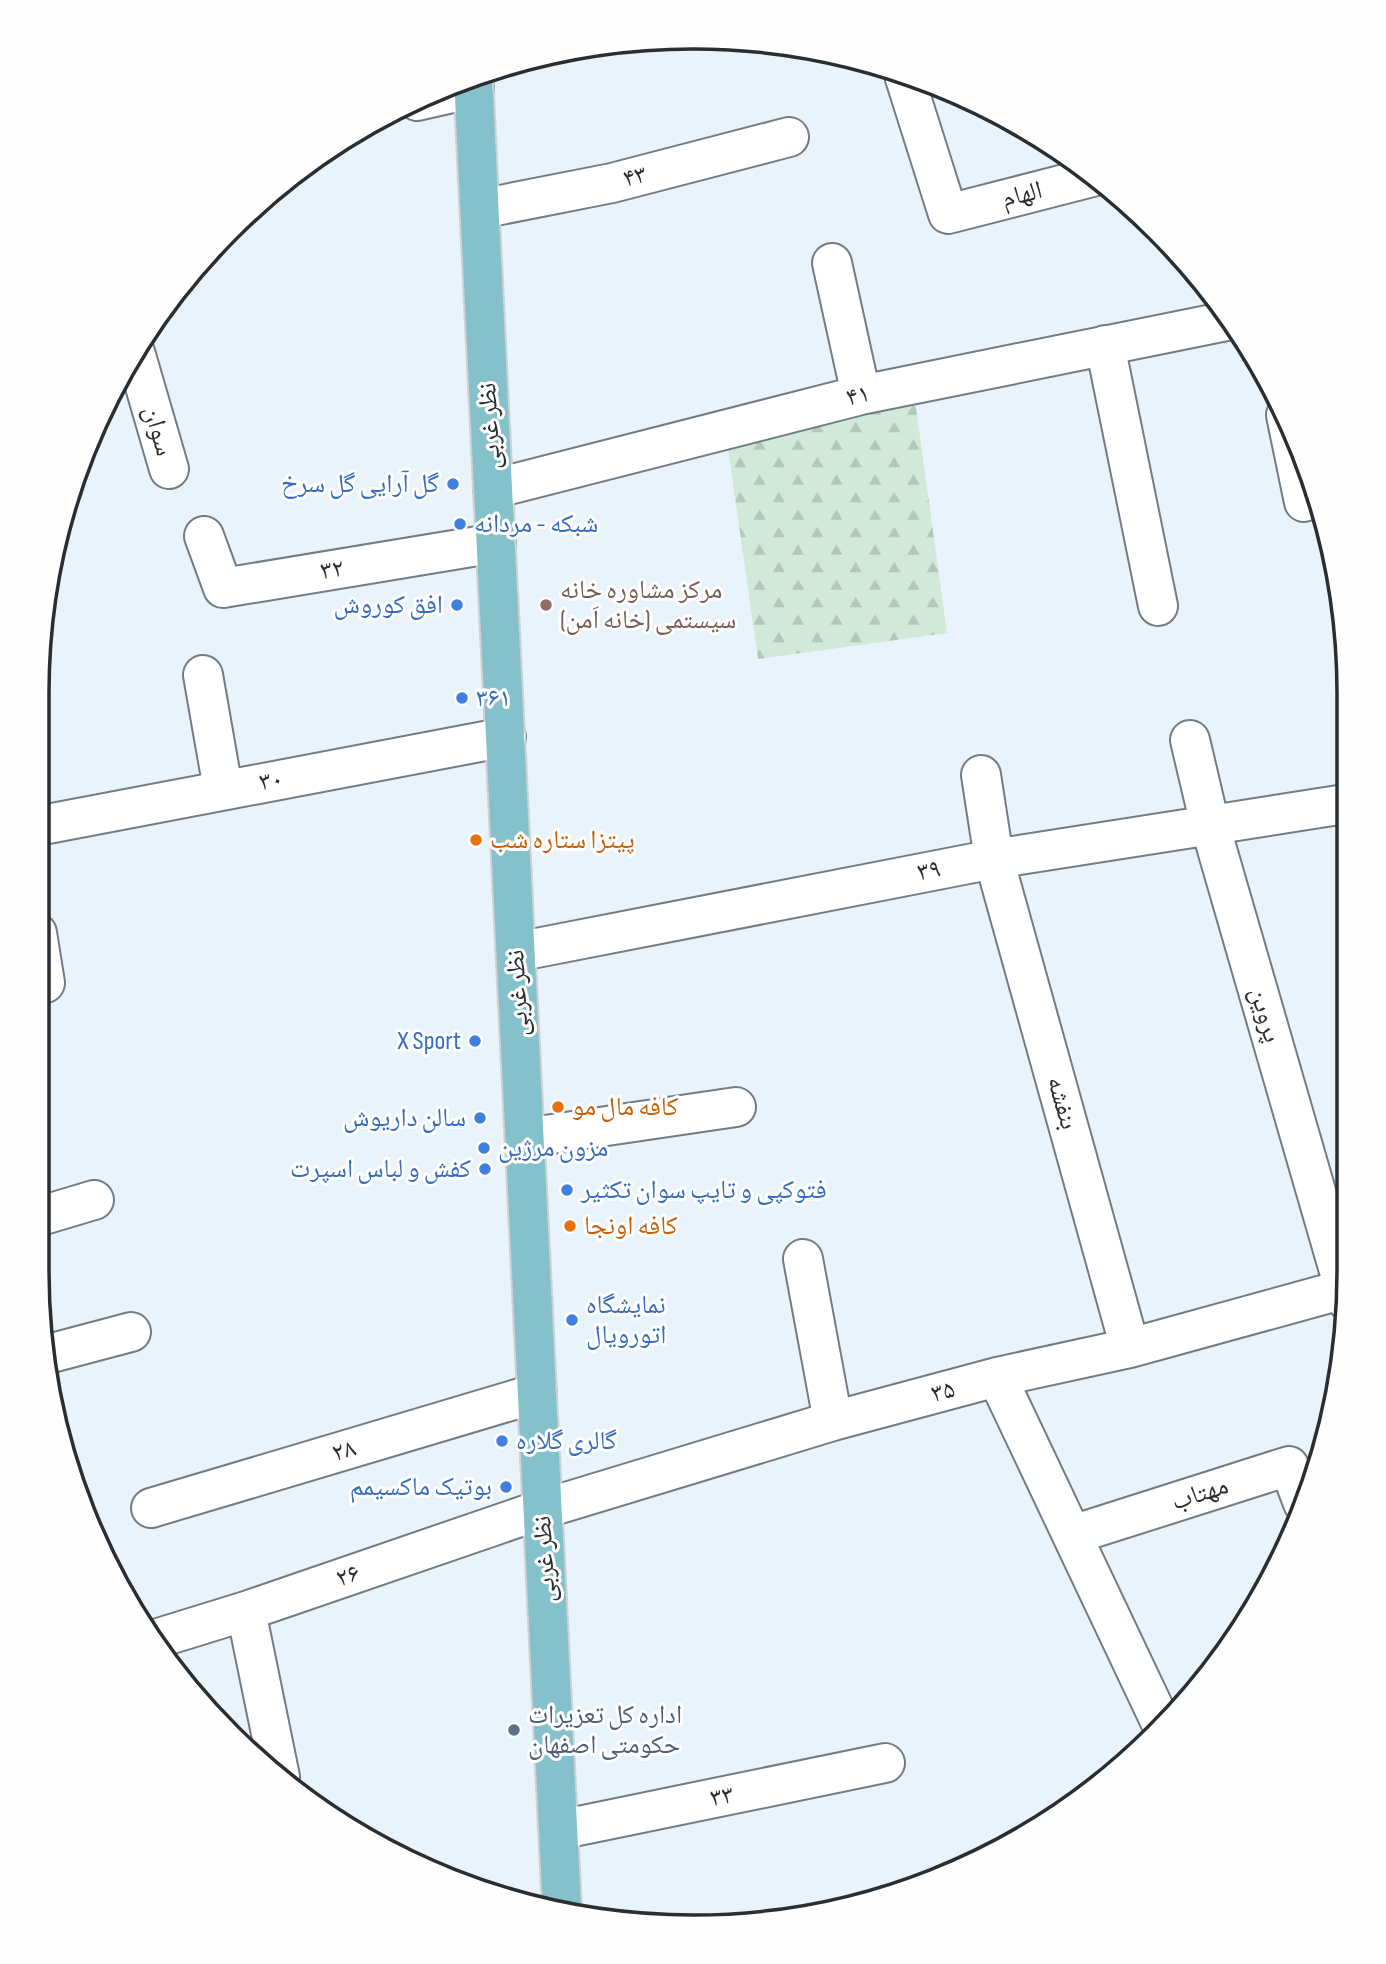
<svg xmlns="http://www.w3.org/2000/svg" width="1386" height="1964" viewBox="0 0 1386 1964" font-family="'Sofia Sans Condensed','Noto Naskh Arabic',sans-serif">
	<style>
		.forest { fill: url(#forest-firs) }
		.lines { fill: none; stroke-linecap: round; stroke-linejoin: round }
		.minor-casing { stroke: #737c84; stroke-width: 42 }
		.major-casing { stroke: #d0d1d2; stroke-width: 42 }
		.minor { stroke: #fff; stroke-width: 38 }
		.major { stroke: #85c1ca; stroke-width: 38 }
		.shop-dot { fill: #3f7fe0; stroke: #fefefe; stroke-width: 2.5 }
		.education-dot { fill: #8d6e63; stroke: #fefefe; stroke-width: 2.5 }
		.food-dot { fill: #e8710a; stroke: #fefefe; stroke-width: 2.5 }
		.service-dot { fill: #5c6f8a; stroke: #fefefe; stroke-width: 2.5 }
		.labels { text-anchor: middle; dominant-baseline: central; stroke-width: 6; stroke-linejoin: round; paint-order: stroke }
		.street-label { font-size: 26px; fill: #2a2e31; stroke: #fefefe }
		.shop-label { font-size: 26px; fill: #366cbe; stroke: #fefefe; text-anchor: end }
		.education-label { font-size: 26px; fill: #785e54; stroke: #fefefe; text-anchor: start }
		.food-label { font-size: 26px; fill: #c56008; stroke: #fefefe; text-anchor: start }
		.service-label { font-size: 26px; fill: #4e5e75; stroke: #fefefe; text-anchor: start }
		.rim { fill: none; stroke: #2a2e31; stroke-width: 3.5 }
	</style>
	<defs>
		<pattern id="forest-firs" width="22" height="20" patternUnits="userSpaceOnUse" patternTransform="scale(1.75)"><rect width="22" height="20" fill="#d0e9d9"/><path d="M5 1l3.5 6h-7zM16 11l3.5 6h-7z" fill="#b3c8bb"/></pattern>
	</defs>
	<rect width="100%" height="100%" fill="#e8f3fb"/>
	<!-- forest -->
	<path class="forest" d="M 915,401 L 947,633 L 758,659 L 725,427 Z"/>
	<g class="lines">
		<defs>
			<path id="minor" d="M 904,75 L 948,214 L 1096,176
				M 417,101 L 474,88
				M 480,209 L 612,183 L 789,137
				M 832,263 L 861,395
				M 1105,345 L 1158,606
				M 135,352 L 169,469
				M 1286,415 L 1304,502
				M 493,489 L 861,395 L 1227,321
				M 204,536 L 223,588 L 496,543
				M 203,675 L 223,789
				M 1190,740 L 1210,825 L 1348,1302
				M 981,775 L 994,859 L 1130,1348
				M 37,826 L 506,737
				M 37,933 L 45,983
				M 516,952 L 994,859 L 1345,804
				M 525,1138 L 736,1107
				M 37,1217 L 94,1200
				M 803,1259 L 833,1421
				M 48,1354 L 131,1332
				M 997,1377 L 1160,1721 L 1165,1722
				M 151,1508 L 537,1393
				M 1072,1535 L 1289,1466 L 1303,1503
				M 246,1611 L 280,1777
				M 152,1640 L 246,1611 L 543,1509 L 833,1421 L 997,1377 L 1130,1348 L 1348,1288
				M 559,1830 L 885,1763"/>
			<path id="major" d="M 473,76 L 562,1910"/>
		</defs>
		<!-- minor casing -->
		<use href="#minor" class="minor-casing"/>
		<!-- major casing -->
		<use href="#major" class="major-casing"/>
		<!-- minor -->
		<use href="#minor" class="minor"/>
		<!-- major -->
		<use href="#major" class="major"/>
	</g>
	<!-- markers -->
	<g class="shop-dot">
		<circle cx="453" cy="484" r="7"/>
		<circle cx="460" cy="524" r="7"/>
		<circle cx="457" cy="605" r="7"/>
		<circle cx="462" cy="698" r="7"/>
		<circle cx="475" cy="1041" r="7"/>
		<circle cx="480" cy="1118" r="7"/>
		<circle cx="484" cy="1148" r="7"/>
		<circle cx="485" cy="1169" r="7"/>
		<circle cx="567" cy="1190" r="7"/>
		<circle cx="572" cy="1320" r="7"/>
		<circle cx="502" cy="1441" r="7"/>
		<circle cx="506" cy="1487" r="7"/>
	</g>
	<circle class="education-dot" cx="546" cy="605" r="7"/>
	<g class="food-dot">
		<circle cx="476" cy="840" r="7"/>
		<circle cx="558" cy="1107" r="7"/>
		<circle cx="570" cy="1226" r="7"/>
	</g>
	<circle class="service-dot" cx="514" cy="1730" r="7"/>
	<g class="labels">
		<!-- street labels -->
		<g class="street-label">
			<text transform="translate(635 177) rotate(-14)">۴۳</text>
			<text transform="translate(1022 195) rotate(-14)">الهام</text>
			<text transform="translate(858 396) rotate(-13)">۴۱</text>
			<text transform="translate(490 426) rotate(-93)">نظر غربی</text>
			<text transform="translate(158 431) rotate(74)">سوان</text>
			<text transform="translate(332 570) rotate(-9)">۳۲</text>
			<text transform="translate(271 781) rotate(-11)">۳۰</text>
			<text transform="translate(929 871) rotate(-11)">۳۹</text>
			<text transform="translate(518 993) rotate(-93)">نظر غربی</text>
			<text transform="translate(1265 1015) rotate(74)">پروین</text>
			<text transform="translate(1062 1103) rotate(74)">بنفشه</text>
			<text transform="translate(943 1392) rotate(-15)">۳۵</text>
			<text transform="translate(344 1451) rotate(-17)">۲۸</text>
			<text transform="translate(1200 1494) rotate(-18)">مهتاب</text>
			<text transform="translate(545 1559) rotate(-93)">نظر غربی</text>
			<text transform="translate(348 1576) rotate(-19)">۲۶</text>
			<text transform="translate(722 1797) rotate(-11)">۳۳</text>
		</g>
		<!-- shop labels -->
		<g class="shop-label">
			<text x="439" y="484">گل آرایی گل سرخ</text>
			<text x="474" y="524" text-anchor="start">شبکه - مردانه</text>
			<text x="443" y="605">افق کوروش</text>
			<text x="476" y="698" text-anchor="start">۳۶۱</text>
			<text x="461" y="1041">X Sport</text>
			<text x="466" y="1118">سالن داریوش</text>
			<text x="498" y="1148" text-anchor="start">مزون مرژین</text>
			<text x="471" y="1169">کفش و لباس اسپرت</text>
			<text x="581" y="1190" text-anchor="start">فتوکپی و تایپ سوان تکثیر</text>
			<text x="586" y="1305" text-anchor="start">نمایشگاه<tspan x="586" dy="30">اتورویال</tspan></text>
			<text x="516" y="1441" text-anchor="start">گالری گلاره</text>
			<text x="492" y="1487">بوتیک ماکسیمم</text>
		</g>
		<!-- education labels -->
		<g class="education-label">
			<text x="560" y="590">مرکز مشاوره خانه<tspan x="560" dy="30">سیستمی (خانه اَمن)</tspan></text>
		</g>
		<!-- food labels -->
		<g class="food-label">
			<text x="490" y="840">پیتزا ستاره شب</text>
			<text x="572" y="1107">کافه مال مو</text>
			<text x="584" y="1226">کافه اونجا</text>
		</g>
		<!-- service labels -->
		<g class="service-label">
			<text x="528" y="1715">اداره کل تعزیرات<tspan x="528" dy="30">حکومتی اصفهان</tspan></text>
		</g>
	</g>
	<!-- crop -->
	<path d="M0 0H1386V1964H0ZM693 49H693A644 644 0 0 1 1337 693V1271A644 644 0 0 1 693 1915H693A644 644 0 0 1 49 1271V693A644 644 0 0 1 693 49Z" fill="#fefefe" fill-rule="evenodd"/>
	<path class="rim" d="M693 49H693A644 644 0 0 1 1337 693V1271A644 644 0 0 1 693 1915H693A644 644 0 0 1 49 1271V693A644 644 0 0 1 693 49Z"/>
</svg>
